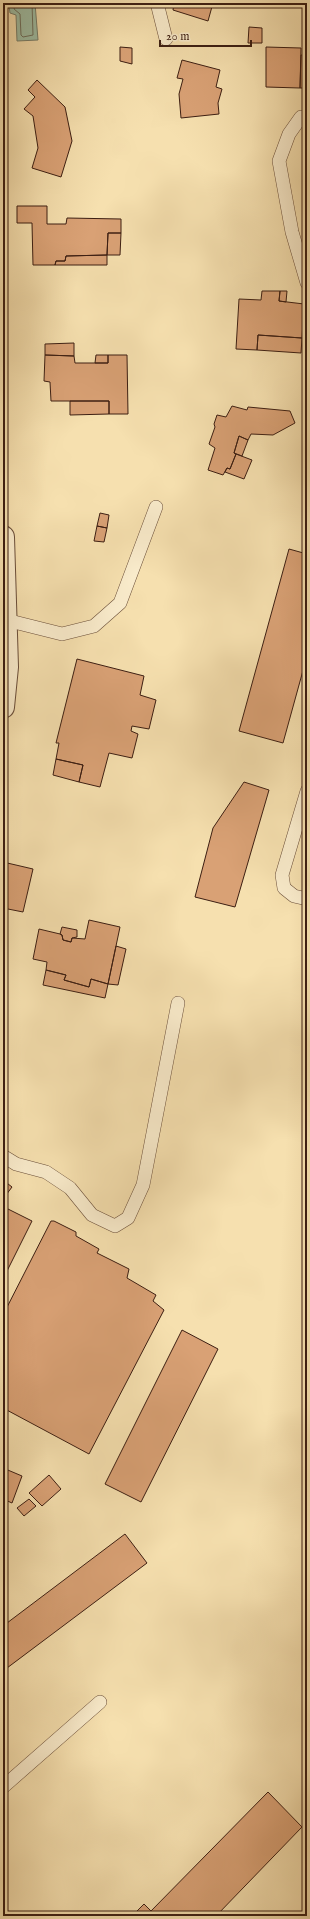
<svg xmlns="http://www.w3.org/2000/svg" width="310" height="1919" viewBox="0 0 310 1919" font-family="'IM FELL English',serif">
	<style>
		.water { fill: #9ebea5; stroke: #777e6a }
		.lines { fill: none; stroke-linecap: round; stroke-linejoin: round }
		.shore { stroke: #6d6e5c; stroke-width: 1 }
		.building { fill: #d9a175; stroke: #3c1e12 }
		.service-casing { stroke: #6a4e39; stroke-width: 14 }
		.minor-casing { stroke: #6a4e39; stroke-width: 24 }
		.service { stroke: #f9ebcb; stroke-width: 13 }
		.minor { stroke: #f9ebcb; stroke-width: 22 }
	</style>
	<rect width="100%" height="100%" fill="#f6e0af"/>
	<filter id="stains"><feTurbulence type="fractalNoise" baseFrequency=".005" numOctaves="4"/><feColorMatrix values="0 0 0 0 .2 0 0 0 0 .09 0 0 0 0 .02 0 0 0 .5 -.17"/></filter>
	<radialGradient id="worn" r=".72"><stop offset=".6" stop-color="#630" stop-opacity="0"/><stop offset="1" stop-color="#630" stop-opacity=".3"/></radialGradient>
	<!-- water -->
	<path class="water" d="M 15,3 L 35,3 L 38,40 L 17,41 L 16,15 L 10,13 L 9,6 Z"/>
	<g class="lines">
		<!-- shore -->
		<path class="shore" d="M 16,3 L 14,9 L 20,14 L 21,35 L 23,37 L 33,35 L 32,3"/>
	</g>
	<!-- building -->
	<path class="building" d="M 174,3 L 213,3 L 208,21 L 173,10 Z
		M 249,27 L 262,28 L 262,43 L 248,43 Z
		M 120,47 L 132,48 L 132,64 L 120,61 Z
		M 266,47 L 301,48 L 300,88 L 266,87 Z
		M 301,55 L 307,55 L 307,88 L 300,88 Z
		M 182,60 L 220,70 L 216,87 L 222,89 L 218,103 L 219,114 L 181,118 L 179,94 L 183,79 L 177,78 Z
		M 37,80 L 65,107 L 72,141 L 61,177 L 32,168 L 38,148 L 33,116 L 24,109 L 35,97 L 28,90 Z
		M 17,206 L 47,206 L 47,224 L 66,224 L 67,218 L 121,219 L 121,233 L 108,233 L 107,255 L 66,256 L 65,261 L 56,261 L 55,265 L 33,265 L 32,223 L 17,223 Z
		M 108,233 L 121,233 L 120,255 L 107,255 Z
		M 107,255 L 107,265 L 55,265 L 56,261 L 65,261 L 66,256 Z
		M 262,291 L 280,291 L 279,301 L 304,304 L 302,338 L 258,335 L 257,350 L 236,349 L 239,299 L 261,300 Z
		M 280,291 L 287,291 L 286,302 L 279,301 Z
		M 258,335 L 302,338 L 301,353 L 257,350 Z
		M 74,343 L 74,356 L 45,355 L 45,344 Z
		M 45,355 L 74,356 L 75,363 L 108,363 L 108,355 L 127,355 L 128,414 L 109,414 L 109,401 L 51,401 L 50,382 L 44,381 Z
		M 96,355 L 108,355 L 108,363 L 95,363 Z
		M 70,401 L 109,401 L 109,414 L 70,415 Z
		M 232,406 L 247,410 L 248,407 L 290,411 L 295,423 L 273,435 L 251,434 L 248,440 L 239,436 L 234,453 L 236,454 L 230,469 L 227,468 L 223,475 L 208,470 L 215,448 L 209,444 L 215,427 L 214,424 L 217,415 L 226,417 Z
		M 239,436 L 248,440 L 242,456 L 234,453 Z
		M 236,454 L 252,460 L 244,479 L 225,472 L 227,468 L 230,469 Z
		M 100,513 L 109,515 L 107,528 L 97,526 Z
		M 97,526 L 107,528 L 104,542 L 94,541 Z
		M 289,549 L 307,554 L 307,656 L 283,743 L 239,731 Z
		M 77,659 L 144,676 L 140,695 L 156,700 L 149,729 L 132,726 L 131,731 L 138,734 L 132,758 L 109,753 L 100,787 L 79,782 L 83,765 L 56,759 L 59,743 L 56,743 Z
		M 56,759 L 83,765 L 79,782 L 53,775 Z
		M 244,782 L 269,790 L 235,907 L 195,897 L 213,828 Z
		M 3,862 L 33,869 L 23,912 L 3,908 Z
		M 89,920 L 120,927 L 108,984 L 91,979 L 89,987 L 64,980 L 66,975 L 46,970 L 47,962 L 33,959 L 39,929 L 60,934 L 62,935 L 63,940 L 71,942 L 72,938 L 85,939 Z
		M 62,927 L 77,930 L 77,937 L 72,938 L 71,942 L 63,940 L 62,935 L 60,934 Z
		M 116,946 L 126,949 L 118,985 L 108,984 Z
		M 46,970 L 66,975 L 64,980 L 89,987 L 91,979 L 108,984 L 105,998 L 43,985 Z
		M 3,1180 L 12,1187 L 3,1199 Z
		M 4,1207 L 32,1221 L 6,1273 L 3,1272 Z
		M 51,1221 L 54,1221 L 76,1232 L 76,1236 L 99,1249 L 97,1253 L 129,1269 L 127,1278 L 156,1295 L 153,1301 L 164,1310 L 89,1454 L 3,1408 L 3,1315 Z
		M 182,1330 L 218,1349 L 141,1502 L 105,1484 Z
		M 3,1468 L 22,1476 L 12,1503 L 3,1499 Z
		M 49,1475 L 61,1489 L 42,1506 L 29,1493 Z
		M 29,1499 L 36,1506 L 24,1516 L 17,1508 Z
		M 125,1534 L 147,1563 L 3,1671 L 3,1626 Z
		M 268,1792 L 302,1827 L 216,1916 L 132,1916 L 144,1904 L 151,1911 Z"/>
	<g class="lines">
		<defs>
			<path id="service" d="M 157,3 L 166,39
				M 307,117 L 301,117 L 289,134 L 279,161 L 292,232 L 307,283
				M 6,620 L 62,634 L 94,626 L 120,603 L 156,507
				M 307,791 L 282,875 L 284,888 L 294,896 L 307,899
				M 3,1156 L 16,1164 L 46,1172 L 70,1188 L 92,1215 L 115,1226 L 128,1218 L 143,1185 L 178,1003
				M 3,1787 L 100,1702"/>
			<path id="minor" d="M 3,537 L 7,667 L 3,707"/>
		</defs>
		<!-- service casing -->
		<use href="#service" class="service-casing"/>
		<!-- minor casing -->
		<use href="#minor" class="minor-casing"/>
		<!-- service -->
		<use href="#service" class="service"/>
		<!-- minor -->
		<use href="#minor" class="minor"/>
	</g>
	<!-- margin -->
	<rect width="310" height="1919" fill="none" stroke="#f6e0af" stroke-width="16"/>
	<rect x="4" y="4" width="302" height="1911" fill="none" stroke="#3c1e12" stroke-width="2"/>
	<rect x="8" y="8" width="294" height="1903" fill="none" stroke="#3c1e12"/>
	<!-- scale -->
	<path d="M160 40v6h91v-6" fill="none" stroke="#3c1e12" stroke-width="2"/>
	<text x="166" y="40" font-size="12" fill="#3c1e12" stroke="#f9ebcb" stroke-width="3" paint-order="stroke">20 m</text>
	<rect width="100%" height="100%" filter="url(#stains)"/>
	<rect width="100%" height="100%" fill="url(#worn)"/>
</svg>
